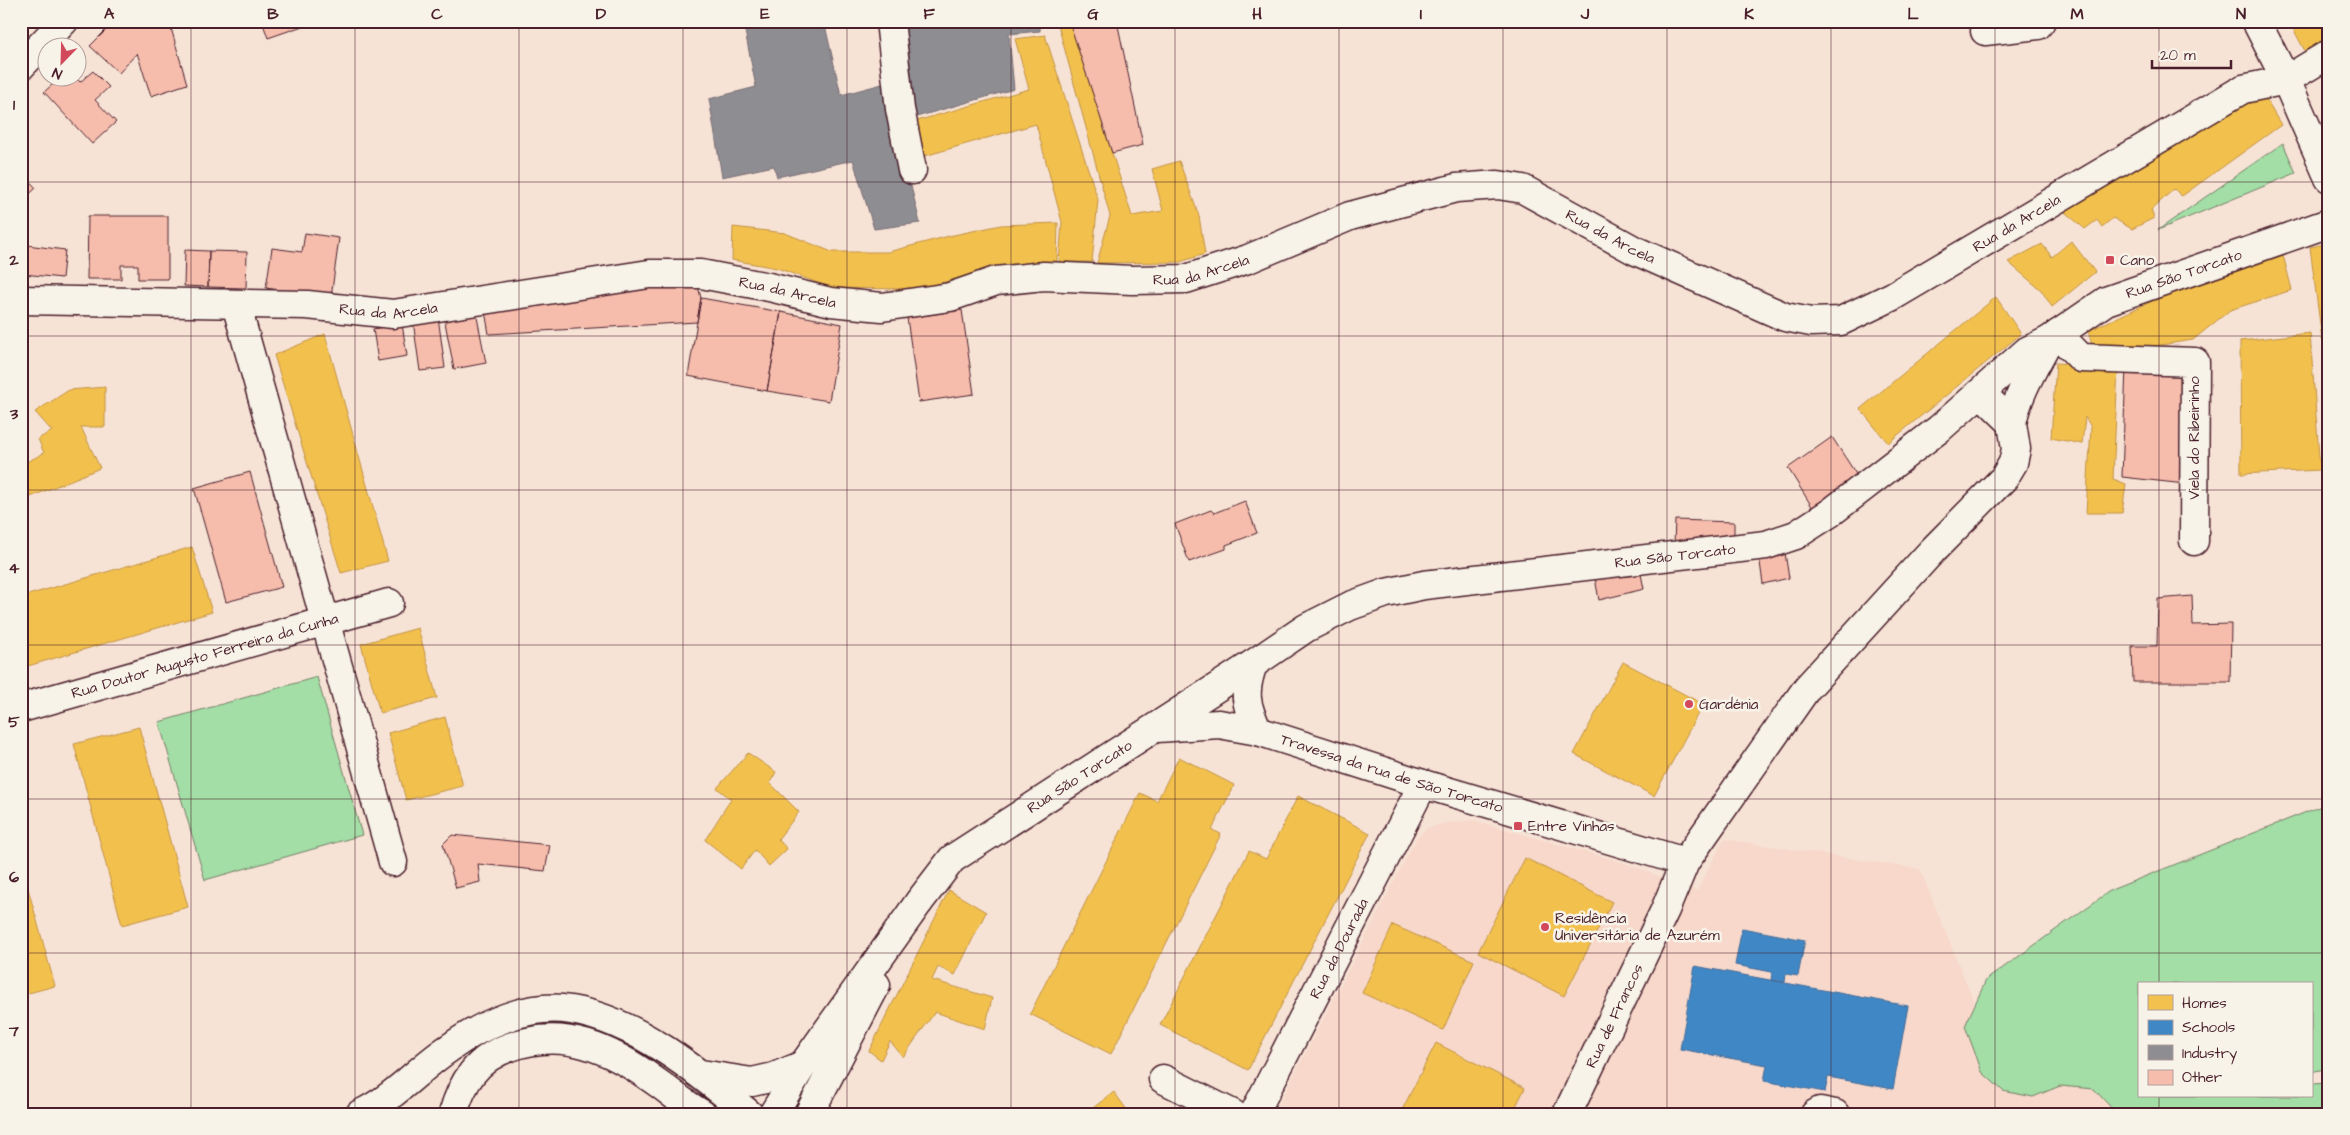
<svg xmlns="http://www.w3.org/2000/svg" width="2350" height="1135" viewBox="0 0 2350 1135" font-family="'Architects Daughter',sans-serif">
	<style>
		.built { fill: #f7d8ca }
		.green { fill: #a2dea5; stroke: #767e68 }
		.homes { fill: #f2c14e; stroke: #c09044 }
		.schools { fill: #3f88c5; stroke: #426897 }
		.industry { fill: #8d8d92; stroke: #796c73 }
		.building { fill: #f6bdad; stroke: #4a1f2b }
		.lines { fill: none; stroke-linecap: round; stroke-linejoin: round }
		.minor-casing { stroke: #4a1f2b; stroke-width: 31 }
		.major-casing { stroke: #4a1f2b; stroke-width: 31 }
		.highway-casing { stroke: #4a1f2b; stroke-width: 31 }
		.minor { stroke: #f7f3e8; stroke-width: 28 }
		.major { stroke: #f7f3e8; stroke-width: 28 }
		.highway { stroke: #f7f3e8; stroke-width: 28 }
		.grid { fill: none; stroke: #4a1f2b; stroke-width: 1; stroke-opacity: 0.55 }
		.poi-dot { fill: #d1495b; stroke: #f7f3e8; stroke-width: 2 }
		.labels { text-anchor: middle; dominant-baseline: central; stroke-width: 5; stroke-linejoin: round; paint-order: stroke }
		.street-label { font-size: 15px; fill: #4a1f2b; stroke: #f7f3e8 }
		.poi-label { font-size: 15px; fill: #4a1f2b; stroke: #f7f3e8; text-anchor: start }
		.neatline { fill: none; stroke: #4a1f2b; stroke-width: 2 }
		.grid-label { font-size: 16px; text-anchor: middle; font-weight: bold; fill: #4a1f2b }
	</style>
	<rect width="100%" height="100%" fill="#f7e3d6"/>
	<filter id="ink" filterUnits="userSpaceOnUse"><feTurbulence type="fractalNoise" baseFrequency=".02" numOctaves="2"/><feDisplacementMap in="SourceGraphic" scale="10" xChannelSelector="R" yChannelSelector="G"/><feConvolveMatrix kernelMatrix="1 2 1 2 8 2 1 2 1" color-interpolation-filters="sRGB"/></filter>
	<g filter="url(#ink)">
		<!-- built -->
		<path class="built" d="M 1473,820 L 1628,864 L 1697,891 L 1724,839 L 1920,869 L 1980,1017 L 2148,1114 L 1274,1114 L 1416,839 L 1426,829 L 1445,823 Z"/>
		<!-- green -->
		<path class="green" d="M 2283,143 L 2296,173 L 2158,230 Z
			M 317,677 L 362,835 L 205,880 L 159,722 Z
			M 2329,803 L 2329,1068 L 2311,1072 L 2311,984 L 2139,984 L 2139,1096 L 2311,1096 L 2311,1084 L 2329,1083 L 2329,1114 L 2117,1114 L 2094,1089 L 2060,1086 L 2033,1097 L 2003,1091 L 1982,1072 L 1965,1026 L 1986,980 L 2111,890 Z"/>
		<!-- homes -->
		<path class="homes" d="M 1057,21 L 1070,21 L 1132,216 L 1163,211 L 1152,169 L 1179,161 L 1199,216 L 1205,254 L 1180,262 L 1097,263 L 1110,216 Z
			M 2289,21 L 2329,21 L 2329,38 L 2306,53 Z
			M 1045,35 L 1098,200 L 1092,262 L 1059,262 L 1062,222 L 1036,124 L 914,159 L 906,124 L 1029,89 L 1015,39 Z
			M 2262,93 L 2281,125 L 2182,196 L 2174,189 L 2151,210 L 2154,218 L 2132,229 L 2113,218 L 2102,227 L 2097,220 L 2085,229 L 2060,208 Z
			M 1058,223 L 1057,261 L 1003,266 L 908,292 L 908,289 L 832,288 L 777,268 L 732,260 L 733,227 L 785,233 L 832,252 L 888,252 L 949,236 L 1001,225 Z
			M 2071,241 L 2095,272 L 2052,307 L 2041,290 L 2008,262 L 2042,244 L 2052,257 Z
			M 2329,243 L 2329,338 L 2322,340 L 2310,247 Z
			M 2283,255 L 2292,290 L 2230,310 L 2193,340 L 2095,355 L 2088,331 L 2206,276 Z
			M 1996,297 L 2021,334 L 1888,443 L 1860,409 Z
			M 2310,333 L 2320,470 L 2241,474 L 2240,341 Z
			M 325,334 L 388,561 L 341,573 L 274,355 Z
			M 2056,363 L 2118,367 L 2113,479 L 2126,484 L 2122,513 L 2086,513 L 2091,427 L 2085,417 L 2082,444 L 2051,438 Z
			M 105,387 L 105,427 L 81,427 L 100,468 L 21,501 L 21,465 L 44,453 L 38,439 L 52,431 L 35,412 L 69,390 Z
			M 192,547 L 212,612 L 21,668 L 21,597 Z
			M 418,628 L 437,698 L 380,713 L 361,644 Z
			M 1623,662 L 1703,704 L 1654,796 L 1574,754 Z
			M 445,717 L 463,786 L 406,800 L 388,733 Z
			M 139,727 L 188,907 L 122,925 L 74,744 Z
			M 748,753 L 776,772 L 770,783 L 799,812 L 778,839 L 787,849 L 769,866 L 755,850 L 741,869 L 705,840 L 731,799 L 717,788 Z
			M 1179,757 L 1234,785 L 1212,830 L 1221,834 L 1111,1054 L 1030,1014 L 1140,793 L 1157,801 Z
			M 1298,796 L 1370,833 L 1248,1070 L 1160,1025 L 1249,851 L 1266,859 Z
			M 1525,858 L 1612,902 L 1564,996 L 1478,952 Z
			M 21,863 L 55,986 L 21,995 Z
			M 949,890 L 986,912 L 955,975 L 938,967 L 932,980 L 992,998 L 985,1029 L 935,1012 L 903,1057 L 890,1041 L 881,1060 L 869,1051 Z
			M 1393,925 L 1474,961 L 1443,1030 L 1362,993 Z
			M 1436,1043 L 1525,1088 L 1512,1114 L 1400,1114 Z
			M 1114,1092 L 1130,1114 L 1085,1114 Z"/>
		<!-- schools -->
		<path class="schools" d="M 1742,928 L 1805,940 L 1798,976 L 1786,974 L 1785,982 L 1771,980 L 1772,972 L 1735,965 Z
			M 1695,966 L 1908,1006 L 1893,1089 L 1828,1077 L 1825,1092 L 1764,1081 L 1767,1065 L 1680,1049 Z"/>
		<!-- industry -->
		<path class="industry" d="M 743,21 L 824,21 L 841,95 L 886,83 L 920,223 L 874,229 L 853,160 L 777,177 L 774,166 L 722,177 L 709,99 L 756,87 Z
			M 896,21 L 1040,21 L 1040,31 L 1009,34 L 1014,89 L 906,120 Z"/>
		<!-- building -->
		<path class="building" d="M 115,21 L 169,21 L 187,84 L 151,96 L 137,53 L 119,73 L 90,46 Z
			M 262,21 L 317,21 L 268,38 Z
			M 1069,21 L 1117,21 L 1143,145 L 1112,153 Z
			M 93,71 L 109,87 L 95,100 L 116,122 L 92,144 L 44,92 L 60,78 L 76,78 L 80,82 Z
			M 21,172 L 36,188 L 21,202 Z
			M 88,216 L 168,216 L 168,279 L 138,279 L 138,265 L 121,265 L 121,279 L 87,279 Z
			M 305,233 L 339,238 L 331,298 L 266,288 L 272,248 L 302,252 Z
			M 27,245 L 65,250 L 62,278 L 23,274 Z
			M 185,250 L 209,251 L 208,287 L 184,286 Z
			M 209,251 L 247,252 L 246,288 L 208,287 Z
			M 697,282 L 701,298 L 697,322 L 489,334 L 484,305 Z
			M 701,298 L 781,312 L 767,391 L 688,376 Z
			M 962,310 L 974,394 L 919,402 L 907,318 Z
			M 476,312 L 486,363 L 454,369 L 444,317 Z
			M 781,312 L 842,324 L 829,401 L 767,391 Z
			M 438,317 L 445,368 L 420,371 L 413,321 Z
			M 402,324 L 407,356 L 378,361 L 373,329 Z
			M 2126,366 L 2181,368 L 2185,484 L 2122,477 Z
			M 1832,437 L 1858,477 L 1814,510 L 1788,468 Z
			M 250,472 L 282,587 L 226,602 L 194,488 Z
			M 1245,501 L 1257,533 L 1226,545 L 1226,549 L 1189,562 L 1175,524 L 1211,510 L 1214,513 Z
			M 1675,520 L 1734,522 L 1734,541 L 1674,544 Z
			M 1785,553 L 1789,578 L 1763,584 L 1759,555 Z
			M 1640,569 L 1644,589 L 1599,600 L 1595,578 Z
			M 2192,596 L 2193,625 L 2231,624 L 2230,682 L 2133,682 L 2132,646 L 2157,646 L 2158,599 Z
			M 452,835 L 550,845 L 545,871 L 478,864 L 480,882 L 456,888 L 443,844 Z"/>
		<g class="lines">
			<defs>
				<g id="minor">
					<path d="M 890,21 L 900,109 L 912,170"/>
					<path d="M 2256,21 L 2286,80 L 2329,178"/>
					<path d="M 1985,31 L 2038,25 L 2041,21"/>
					<path d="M 21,66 L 64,21"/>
					<path id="s1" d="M 21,300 L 307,305 L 393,314 L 649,274 L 701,274 L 769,287 L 831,302 L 882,307 L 950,297 L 996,281 L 1044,276 L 1132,280 L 1186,279 L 1248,259 L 1350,216 L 1456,188 L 1498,185 L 1523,189 L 1634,250 L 1785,317 L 1811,322 L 1841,321 L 1893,296 L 2243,89 L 2286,80 L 2329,54"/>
					<path d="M 236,304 L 393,862"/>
					<path d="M 2058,334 L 2081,358 L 2195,362 L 2194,541"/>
					<path d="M 2012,423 C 2018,393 2034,368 2048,341"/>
					<path d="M 1253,664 C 1243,692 1245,704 1258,731"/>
					<path id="s2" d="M 21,708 L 389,603"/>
					<path id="s3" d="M 1157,728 L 1219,724 L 1258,731 L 1423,784 L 1685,862"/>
					<path id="s4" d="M 919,902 L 952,859 L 1253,664 L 1306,628 L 1350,606 L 1386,593 L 1424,585 L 1766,545 L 1796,535 L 1830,513 L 1939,429 L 2027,351 L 2048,341 L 2106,301 L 2329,223"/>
					<path d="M 1163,1079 L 1233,1114"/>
					<path id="s5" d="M 1254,1114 L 1423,784"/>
					<path id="s6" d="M 1567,1114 L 1665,910 L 1685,862 L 1807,688 L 1932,551 L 2004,478 L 2013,463 L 2016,449 L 2012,423 L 1981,393"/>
					<path d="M 1815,1114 L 1820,1111 L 1835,1114"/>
				</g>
				<path id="major" d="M 773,1114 L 803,1065 L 919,902
					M 809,1114 L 876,985"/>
				<path id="highway" d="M 701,1074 L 752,1082 L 774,1077 L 803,1065
					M 360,1114 C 393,1099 418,1069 448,1049 C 482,1024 528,1003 571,1010 C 636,1020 700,1073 749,1114
					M 453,1114 C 462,1082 477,1058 510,1047 C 564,1027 611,1049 655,1081 C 671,1092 685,1105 702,1114"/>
			</defs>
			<!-- minor casing -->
			<use href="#minor" class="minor-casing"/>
			<!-- major casing -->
			<use href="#major" class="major-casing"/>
			<!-- highway casing -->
			<use href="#highway" class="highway-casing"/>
			<!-- minor -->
			<use href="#minor" class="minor"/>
			<!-- major -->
			<use href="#major" class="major"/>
			<!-- highway -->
			<use href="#highway" class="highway"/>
		</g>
	</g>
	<!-- grid -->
	<path class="grid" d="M 191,21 L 191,1114M 355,21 L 355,1114M 519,21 L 519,1114M 683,21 L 683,1114M 847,21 L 847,1114M 1011,21 L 1011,1114M 1175,21 L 1175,1114M 1339,21 L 1339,1114M 1503,21 L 1503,1114M 1667,21 L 1667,1114M 1831,21 L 1831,1114M 1995,21 L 1995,1114M 2159,21 L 2159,984M 21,182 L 2329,182M 21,336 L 2329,336M 21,490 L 2329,490M 21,645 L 2329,645M 21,799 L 2329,799M 21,953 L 2329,953M 2159,1096 L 2159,1114"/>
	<!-- markers -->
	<g class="poi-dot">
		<rect x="2105" y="255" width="10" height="10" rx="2.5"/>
		<circle cx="1689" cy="704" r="5"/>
		<rect x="1513" y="821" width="10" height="10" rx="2.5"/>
		<circle cx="1545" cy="927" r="5"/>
	</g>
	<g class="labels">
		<!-- street labels -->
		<g class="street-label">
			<text stroke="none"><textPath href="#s1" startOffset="2078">Rua da Arcela</textPath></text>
			<text stroke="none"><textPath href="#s1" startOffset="1628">Rua da Arcela</textPath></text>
			<text stroke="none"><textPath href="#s1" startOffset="1192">Rua da Arcela</textPath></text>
			<text stroke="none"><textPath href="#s4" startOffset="1451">Rua São Torcato</textPath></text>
			<text stroke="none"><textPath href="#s1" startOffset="772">Rua da Arcela</textPath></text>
			<text stroke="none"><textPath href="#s1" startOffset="368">Rua da Arcela</textPath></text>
			<text transform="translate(2194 438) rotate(-90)">Viela do Ribeirinho</text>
			<text stroke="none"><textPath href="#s4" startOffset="856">Rua São Torcato</textPath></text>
			<text stroke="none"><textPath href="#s2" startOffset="191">Rua Doutor Augusto Ferreira da Cunha</textPath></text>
			<text stroke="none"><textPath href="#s3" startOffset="242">Travessa da rua de São Torcato</textPath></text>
			<text stroke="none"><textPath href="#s4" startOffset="206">Rua São Torcato</textPath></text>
			<text stroke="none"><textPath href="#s5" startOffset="186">Rua da Dourada</textPath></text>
			<text stroke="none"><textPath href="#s6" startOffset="109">Rua de Francos</textPath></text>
		</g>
		<!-- poi labels -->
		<g class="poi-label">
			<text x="2120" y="260">Cano</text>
			<text x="1699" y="704">Gardénia</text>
			<text x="1528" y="826">Entre Vinhas</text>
			<text x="1555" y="918">Residência<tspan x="1555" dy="17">Universitária de Azurém</tspan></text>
		</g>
	</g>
	<!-- margin -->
	<rect width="2350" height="1135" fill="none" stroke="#f7f3e8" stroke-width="55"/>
	<!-- legend -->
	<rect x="2138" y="982" width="175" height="115" fill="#f7f3e8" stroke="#b29e9c"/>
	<rect x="2148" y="995" width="25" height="15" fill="#f2c14e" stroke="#b29e9c"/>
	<text x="2182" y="1008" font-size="15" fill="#4a1f2b">Homes</text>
	<rect x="2148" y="1020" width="25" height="15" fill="#3f88c5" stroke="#b29e9c"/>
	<text x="2182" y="1032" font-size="15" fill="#4a1f2b">Schools</text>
	<rect x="2148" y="1045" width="25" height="15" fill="#8d8d92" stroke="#b29e9c"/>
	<text x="2182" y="1058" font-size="15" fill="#4a1f2b">Industry</text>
	<rect x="2148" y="1070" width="25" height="15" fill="#f6bdad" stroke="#b29e9c"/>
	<text x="2182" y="1082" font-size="15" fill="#4a1f2b">Other</text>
	<!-- north arrow -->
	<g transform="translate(62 62) rotate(203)"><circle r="24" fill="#f7f3e8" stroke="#b29e9c"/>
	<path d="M0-4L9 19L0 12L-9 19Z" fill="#d1495b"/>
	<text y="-8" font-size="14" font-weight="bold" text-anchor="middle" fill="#4a1f2b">N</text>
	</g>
	<!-- scale -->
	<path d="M2152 60v8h79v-8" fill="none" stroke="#4a1f2b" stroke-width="2.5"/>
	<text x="2160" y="60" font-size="15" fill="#4a1f2b" stroke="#f7f3e8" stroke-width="4" paint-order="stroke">20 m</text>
	<rect x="28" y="28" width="2294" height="1080" class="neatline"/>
	<g class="grid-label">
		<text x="109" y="19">A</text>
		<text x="273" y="19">B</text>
		<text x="437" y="19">C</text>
		<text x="601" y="19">D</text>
		<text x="765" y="19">E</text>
		<text x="929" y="19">F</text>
		<text x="1093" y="19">G</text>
		<text x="1257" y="19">H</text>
		<text x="1421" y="19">I</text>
		<text x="1585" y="19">J</text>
		<text x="1749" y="19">K</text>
		<text x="1913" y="19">L</text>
		<text x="2077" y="19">M</text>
		<text x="2241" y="19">N</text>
		<text x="14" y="110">1</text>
		<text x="14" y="265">2</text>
		<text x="14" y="419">3</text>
		<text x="14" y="573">4</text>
		<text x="14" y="727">5</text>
		<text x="14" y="882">6</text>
		<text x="14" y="1036">7</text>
	</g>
</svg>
